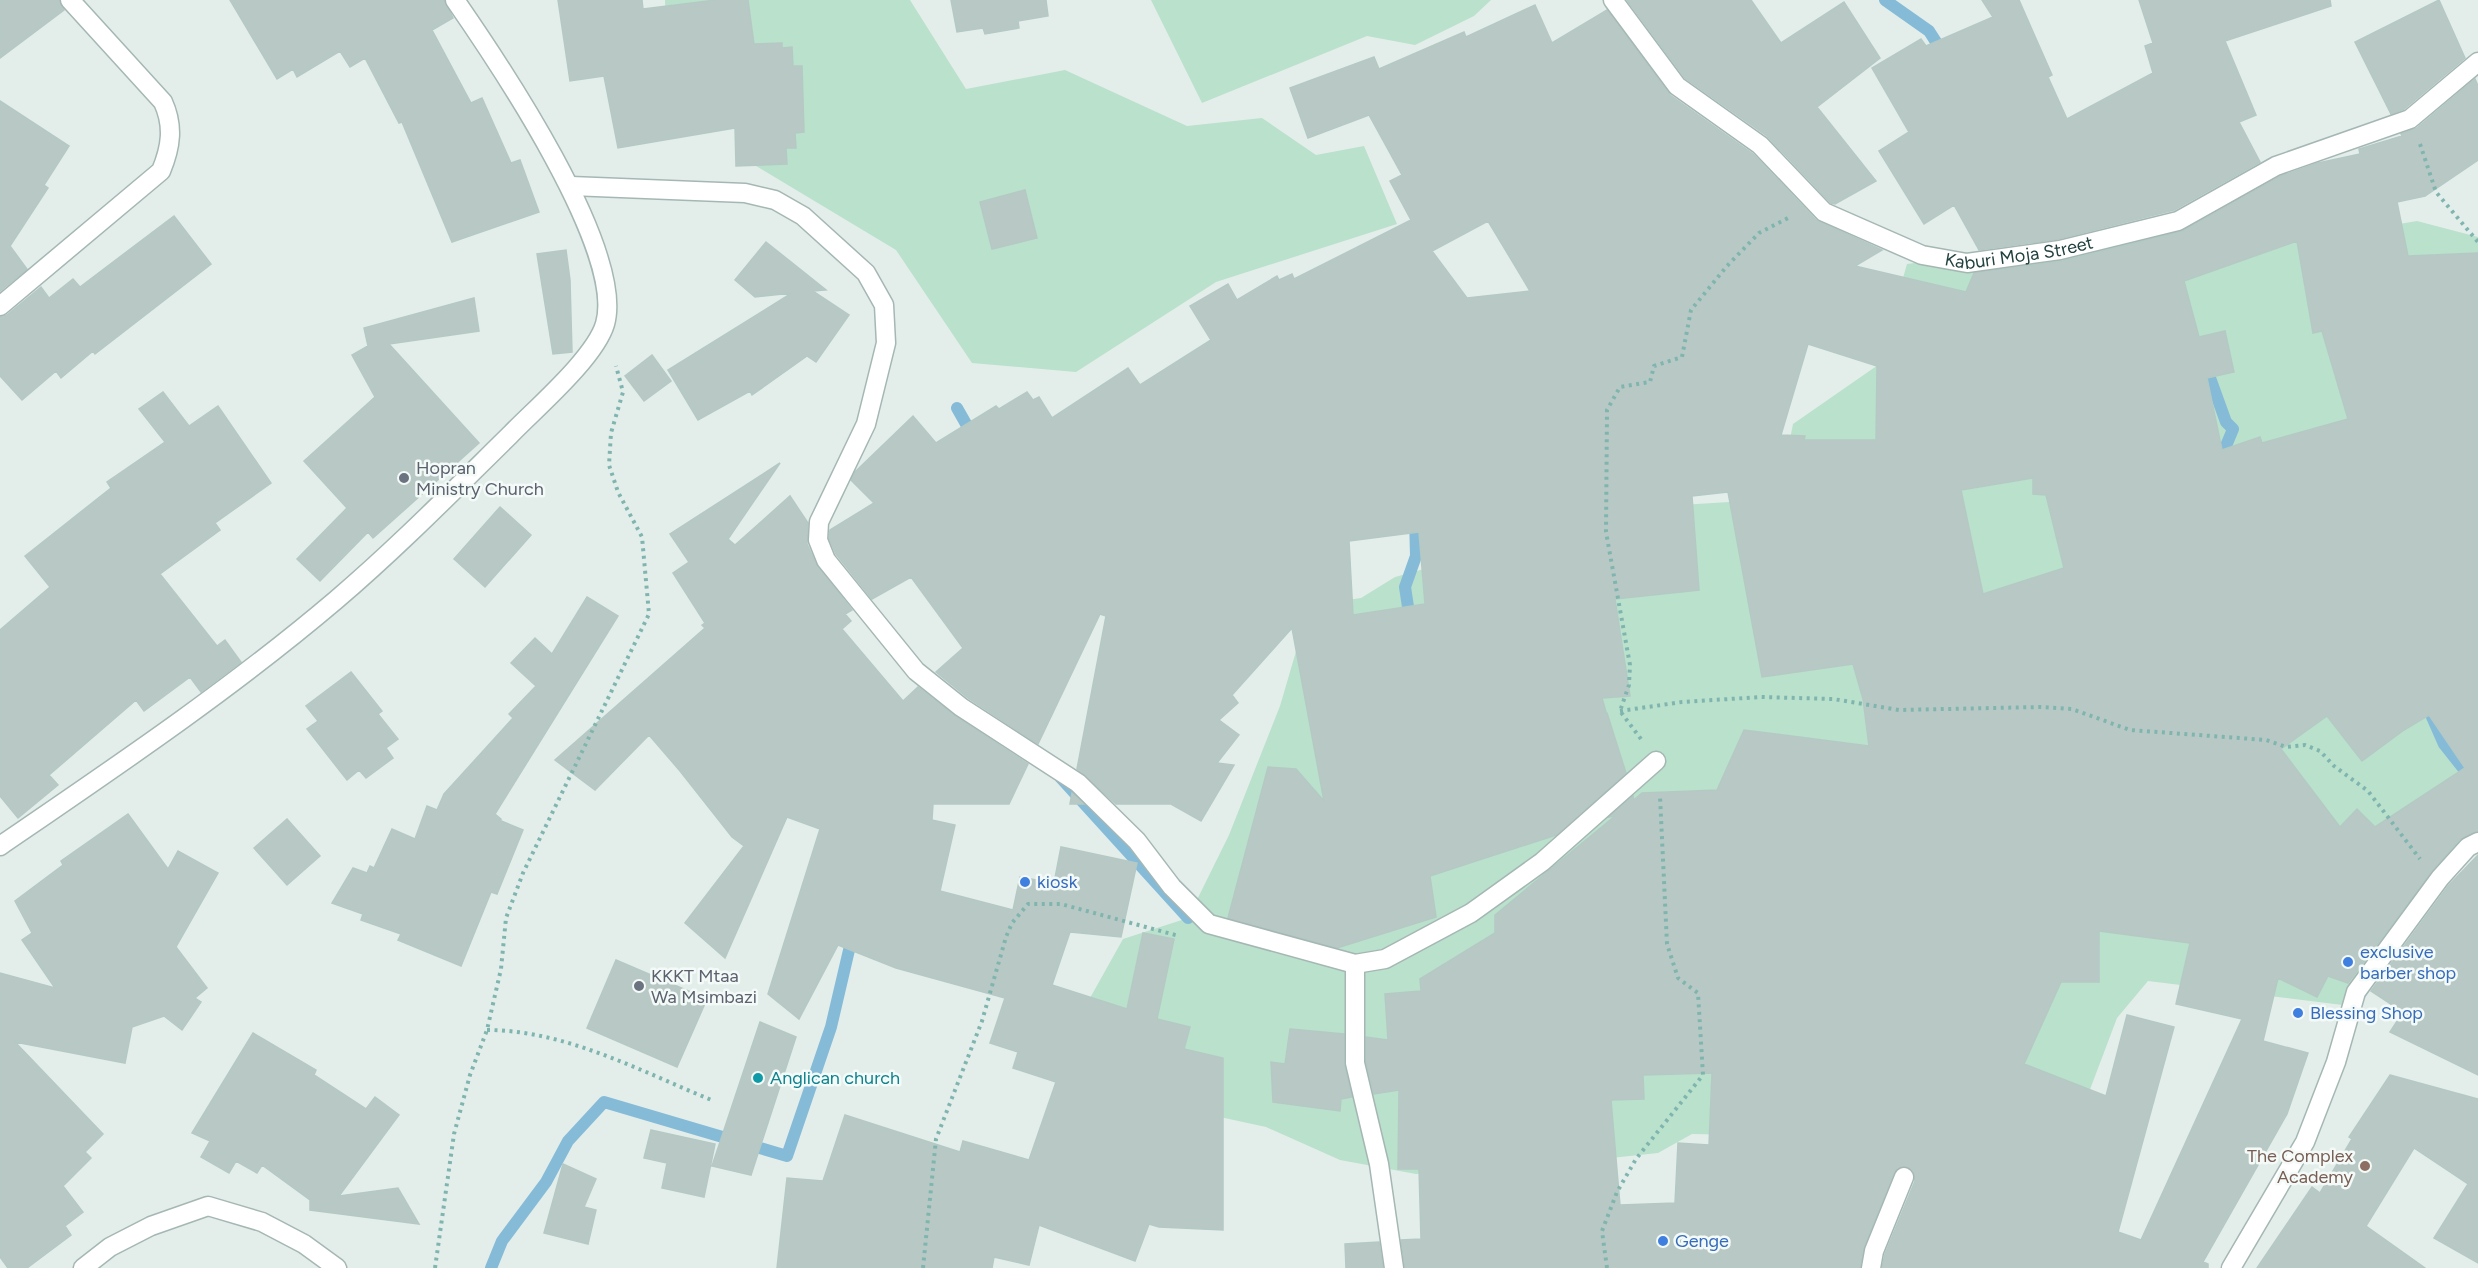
<svg xmlns="http://www.w3.org/2000/svg" width="2478" height="1268" viewBox="0 0 2478 1268" font-family="Figtree,sans-serif">
	<style>
		.green { fill: #bae1cc }
		.lines { fill: none; stroke-linecap: round; stroke-linejoin: round }
		.stream { stroke: #86bbd8; stroke-width: 12 }
		.building { fill: #b8c9c5; stroke: #b5c9c4; stroke-width: 1.5; fill-rule: evenodd }
		.minor-casing { stroke: #a5b7b4; stroke-width: 21 }
		.path { stroke: #80b5af; stroke-width: 4; stroke-dasharray: 3 4.5; stroke-linecap: butt }
		.minor { stroke: #fff; stroke-width: 18 }
		.worship-dot { fill: #6b7280; stroke: #f4faf8; stroke-width: 2 }
		.shop-dot { fill: #3f7fe0; stroke: #f4faf8; stroke-width: 2 }
		.culture-dot { fill: #0f9aa8; stroke: #f4faf8; stroke-width: 2 }
		.education-dot { fill: #8d6e63; stroke: #f4faf8; stroke-width: 2 }
		.labels { text-anchor: middle; dominant-baseline: central; stroke-width: 5; stroke-linejoin: round; paint-order: stroke }
		.street-label { font-size: 18px; fill: #21413f; stroke: #f4faf8 }
		.worship-label { font-size: 18px; fill: #5b616d; stroke: #f4faf8; text-anchor: start }
		.shop-label { font-size: 18px; fill: #366cbe; stroke: #f4faf8; text-anchor: start }
		.culture-label { font-size: 18px; fill: #0d838f; stroke: #f4faf8; text-anchor: start }
		.education-label { font-size: 18px; fill: #785e54; stroke: #f4faf8; text-anchor: end }
	</style>
	<rect width="100%" height="100%" fill="#e3eeeb"/>
	<!-- green -->
	<path class="green" d="M 665,0 L 910,0 L 966,89 L 1065,70 L 1187,126 L 1262,118 L 1316,155 L 1364,146 L 1397,224 L 1216,282 L 1076,372 L 972,363 L 896,250 L 756,166 L 752,41 L 666,30 Z
		M 1151,0 L 1491,0 L 1474,16 L 1415,45 L 1367,36 L 1202,103 Z
		M 2228,220 L 2274,245 L 2417,221 L 2478,237 L 2478,841 L 2458,852 L 2359,1007 L 2148,981 L 2117,1018 L 2069,1145 L 1934,1188 L 1887,1165 L 1745,1135 L 1692,1134 L 1658,1153 L 1507,1169 L 1416,1174 L 1340,1160 L 1266,1127 L 1160,1104 L 1090,998 L 1123,939 L 1188,918 L 1229,835 L 1280,706 L 1297,648 L 1320,604 L 1361,598 L 1395,577 L 1648,507 L 1778,499 L 1793,424 L 1878,365 L 1907,264 Z"/>
	<g class="lines">
		<!-- stream -->
		<path class="stream" d="M 1885,0 L 1929,31 L 1945,56
			M 2205,364 L 2226,422 L 2233,429 L 2219,463
			M 957,408 L 974,438
			M 1410,620 L 1405,587 L 1416,556 L 1415,517
			M 2429,710 L 2444,744 L 2478,787
			M 1060,777 L 1188,918
			M 491,1268 L 502,1241 L 546,1182 L 568,1141 L 604,1102 L 787,1156 L 831,1027 L 853,933"/>
	</g>
	<!-- building -->
	<path class="building" d="M 0,0 L 59,0 L 64,10 L 0,58 Z
		M 230,0 L 444,0 L 453,18 L 432,30 L 471,103 L 482,98 L 511,163 L 520,160 L 539,212 L 452,242 L 402,122 L 399,123 L 365,58 L 350,67 L 340,51 L 297,77 L 293,69 L 277,79 Z
		M 558,0 L 642,0 L 643,9 L 716,0 L 748,0 L 754,44 L 782,43 L 782,48 L 792,47 L 793,66 L 802,66 L 804,132 L 795,133 L 796,148 L 786,148 L 787,164 L 736,166 L 735,128 L 618,148 L 604,76 L 570,81 Z
		M 951,0 L 1046,0 L 1048,16 L 1018,21 L 1019,28 L 985,34 L 983,28 L 957,32 Z
		M 1627,0 L 1751,0 L 1781,43 L 1844,2 L 1880,58 L 1817,107 L 1876,181 L 1835,204 L 1831,203 L 1767,136 L 1685,78 Z
		M 1982,0 L 2019,0 L 2052,75 L 2048,77 L 2067,119 L 2153,73 L 2145,46 L 2153,43 L 2139,0 L 2330,0 L 2331,6 L 2225,41 L 2256,115 L 2239,122 L 2260,162 L 2174,210 L 2058,239 L 1979,250 L 1954,205 L 1924,224 L 1879,151 L 1909,132 L 1872,68 L 1921,39 L 1926,46 L 1993,17 Z
		M 2439,0 L 2465,58 L 2404,109 L 2391,114 L 2355,42 Z
		M 1535,5 L 1552,43 L 1607,10 L 1670,95 L 1753,154 L 1816,220 L 1882,250 L 1855,266 L 1966,292 L 1974,273 L 2063,261 L 2183,231 L 2281,176 L 2318,163 L 2360,154 L 2359,149 L 2402,136 L 2401,134 L 2417,128 L 2475,79 L 2478,86 L 2478,160 L 2425,196 L 2397,202 L 2408,256 L 2478,253 L 2478,831 L 2460,839 L 2432,871 L 2348,983 L 2328,976 L 2317,997 L 2278,978 L 2263,1041 L 2308,1053 L 2287,1114 L 2203,1262 L 2208,1264 L 2208,1268 L 1882,1268 L 1885,1254 L 1915,1181 L 1913,1171 L 1903,1166 L 1894,1173 L 1864,1247 L 1860,1268 L 1405,1268 L 1401,1240 L 1421,1239 L 1419,1169 L 1398,1169 L 1399,1090 L 1374,1094 L 1366,1062 L 1366,1037 L 1388,1040 L 1385,994 L 1421,991 L 1420,979 L 1495,933 L 1495,915 L 1615,816 L 1609,817 L 1633,796 L 1634,800 L 1642,793 L 1717,790 L 1744,730 L 1869,746 L 1863,699 L 1853,664 L 1762,677 L 1728,492 L 1692,496 L 1699,590 L 1615,599 L 1630,696 L 1602,698 L 1606,712 L 1603,713 L 1607,713 L 1626,773 L 1556,835 L 1430,876 L 1436,917 L 1337,948 L 1228,918 L 1268,767 L 1296,769 L 1324,801 L 1292,628 L 1232,695 L 1238,703 L 1219,720 L 1239,735 L 1217,763 L 1234,765 L 1201,821 L 1171,804 L 1116,804 L 1077,769 L 1106,616 L 1100,614 L 1038,744 L 968,698 L 936,672 L 963,648 L 911,577 L 872,599 L 836,554 L 829,538 L 830,530 L 874,503 L 851,480 L 855,472 L 913,416 L 936,443 L 996,406 L 999,409 L 1027,392 L 1033,400 L 1039,397 L 1052,418 L 1128,368 L 1140,385 L 1211,340 L 1190,306 L 1228,284 L 1237,300 L 1277,276 L 1279,280 L 1292,274 L 1294,279 L 1411,220 L 1390,181 L 1402,175 L 1369,115 L 1308,138 L 1290,88 L 1374,57 L 1379,69 L 1464,32 L 1466,37 ZM 1488,221 L 1530,291 L 1467,298 L 1432,251 ZM 2297,241 L 2313,333 L 2322,331 L 2348,419 L 2262,443 L 2260,437 L 2222,450 L 2207,378 L 2234,372 L 2225,331 L 2199,337 L 2184,281 ZM 1808,344 L 1877,366 L 1876,440 L 1804,440 L 1805,436 L 1781,435 ZM 2033,478 L 2033,494 L 2046,495 L 2064,568 L 1983,594 L 1961,490 ZM 1419,532 L 1425,604 L 1353,615 L 1349,541 ZM 2429,715 L 2465,768 L 2375,827 L 2357,809 L 2340,827 L 2281,749 L 2327,716 L 2362,761 L 2404,730 ZM 2099,931 L 2190,943 L 2176,1004 L 2242,1019 L 2141,1240 L 2118,1232 L 2174,1027 L 2127,1015 L 2106,1096 L 2024,1064 L 2061,982 L 2099,982 ZM 1712,1073 L 1709,1145 L 1678,1143 L 1675,1203 L 1620,1205 L 1611,1100 L 1644,1099 L 1643,1075 Z
		M 0,101 L 69,146 L 44,185 L 48,188 L 10,246 L 27,269 L 0,291 Z
		M 1025,190 L 1037,238 L 992,249 L 980,202 Z
		M 174,216 L 211,264 L 95,354 L 93,351 L 61,378 L 56,371 L 22,400 L 0,376 L 0,317 L 7,315 L 41,287 L 49,298 L 73,279 L 80,287 Z
		M 766,242 L 826,290 L 813,291 L 849,315 L 816,362 L 807,356 L 752,395 L 750,391 L 698,420 L 668,370 L 792,293 L 755,297 L 735,280 Z
		M 566,250 L 570,280 L 572,352 L 553,354 L 537,254 Z
		M 474,298 L 479,331 L 389,344 L 479,443 L 373,538 L 368,532 L 320,581 L 297,559 L 347,508 L 304,461 L 375,397 L 352,355 L 368,346 L 364,328 Z
		M 652,355 L 671,381 L 644,401 L 625,376 Z
		M 163,392 L 189,426 L 218,406 L 271,483 L 215,523 L 220,530 L 160,574 L 217,646 L 225,640 L 241,662 L 201,692 L 190,677 L 144,711 L 136,700 L 49,775 L 58,785 L 18,818 L 0,796 L 0,630 L 50,587 L 25,556 L 111,488 L 107,482 L 165,442 L 139,409 Z
		M 780,463 L 728,539 L 735,545 L 790,496 L 808,523 L 807,544 L 816,564 L 852,610 L 845,614 L 851,621 L 842,629 L 903,701 L 918,687 L 955,716 L 1028,764 L 1009,804 L 933,804 L 932,820 L 955,825 L 940,891 L 1013,910 L 1020,877 L 1054,883 L 1061,847 L 1137,863 L 1121,937 L 1070,932 L 1052,985 L 1127,1009 L 1143,933 L 1174,939 L 1157,1019 L 1190,1027 L 1184,1049 L 1223,1058 L 1223,1230 L 1159,1227 L 1149,1224 L 1135,1261 L 1039,1225 L 1029,1265 L 994,1257 L 992,1268 L 777,1268 L 787,1178 L 823,1181 L 845,1115 L 960,1152 L 963,1141 L 1029,1160 L 1056,1082 L 1013,1068 L 1018,1052 L 990,1043 L 1005,998 L 896,968 L 838,945 L 799,1019 L 768,994 L 820,829 L 787,817 L 725,958 L 685,923 L 744,846 L 732,837 L 680,771 L 649,735 L 595,790 L 555,760 L 705,628 L 702,625 L 705,623 L 673,573 L 689,562 L 670,534 Z
		M 500,507 L 531,535 L 485,587 L 454,559 Z
		M 587,597 L 618,616 L 495,814 L 501,819 L 499,820 L 523,830 L 497,894 L 491,892 L 461,966 L 398,940 L 401,934 L 361,920 L 363,914 L 332,903 L 353,868 L 367,873 L 370,866 L 374,868 L 392,829 L 415,839 L 427,806 L 437,810 L 444,794 L 513,718 L 509,714 L 536,686 L 511,663 L 535,638 L 552,654 Z
		M 351,672 L 382,711 L 378,714 L 398,739 L 386,748 L 393,758 L 366,778 L 359,770 L 347,780 L 307,729 L 318,721 L 306,706 Z
		M 1072,793 L 1084,804 L 1070,804 Z
		M 128,814 L 168,869 L 178,851 L 218,873 L 176,947 L 207,988 L 195,998 L 201,1002 L 182,1030 L 164,1016 L 132,1027 L 125,1063 L 15,1042 L 103,1134 L 85,1152 L 91,1158 L 63,1186 L 83,1212 L 65,1226 L 71,1235 L 27,1268 L 8,1268 L 0,1257 L 0,973 L 55,988 L 22,940 L 32,933 L 15,901 L 63,865 L 61,861 Z
		M 287,819 L 320,856 L 287,885 L 254,848 Z
		M 2478,855 L 2478,1075 L 2390,1032 L 2403,1012 L 2371,991 L 2449,885 Z
		M 616,960 L 707,999 L 677,1067 L 587,1028 Z
		M 760,1022 L 796,1037 L 751,1175 L 712,1166 Z
		M 1290,1029 L 1344,1034 L 1344,1065 L 1352,1097 L 1341,1099 L 1340,1111 L 1273,1102 L 1271,1062 L 1285,1064 Z
		M 253,1033 L 316,1070 L 314,1075 L 366,1109 L 375,1097 L 399,1115 L 339,1196 L 398,1188 L 419,1224 L 310,1210 L 310,1200 L 262,1165 L 257,1173 L 236,1161 L 229,1173 L 201,1157 L 210,1141 L 192,1133 Z
		M 2390,1075 L 2478,1099 L 2478,1263 L 2434,1238 L 2468,1184 L 2414,1148 L 2366,1226 L 2425,1268 L 2257,1268 L 2312,1187 L 2320,1193 L 2352,1139 L 2349,1137 Z
		M 651,1130 L 715,1144 L 704,1197 L 662,1188 L 667,1163 L 644,1158 Z
		M 563,1164 L 596,1179 L 584,1207 L 596,1210 L 588,1244 L 544,1233 Z
		M 1379,1242 L 1383,1268 L 1346,1268 L 1345,1244 Z"/>
	<g class="lines">
		<defs>
			<g id="minor">
				<path id="s1" d="M 1613,0 L 1677,86 L 1760,145 L 1824,212 L 1922,255 L 1967,263 L 2060,250 L 2178,221 L 2276,166 L 2410,119 L 2478,62"/>
				<path d="M 571,186 L 745,193 L 775,200 L 803,216 L 866,273 L 884,305 L 886,343 L 866,424 L 819,522 L 818,540 L 826,560 L 916,671 L 961,707 L 1078,783 L 1137,841 L 1172,887 L 1209,924 L 1355,964 L 1385,959 L 1471,913 L 1542,862 L 1656,761"/>
				<path d="M 0,306 L 161,171 C 171,147 174,126 163,102 L 70,0"/>
				<path d="M 0,846 C 114,768 230,690 336,600 C 397,548 453,491 510,435 C 535,409 595,358 605,324 C 626,251 498,62 455,0"/>
				<path d="M 1355,964 L 1355,1063 L 1379,1164 L 1394,1268"/>
				<path d="M 83,1268 L 110,1247 L 151,1226 L 208,1206 L 262,1222 L 304,1244 L 337,1268"/>
				<path d="M 1871,1268 L 1874,1251 L 1904,1177"/>
				<path d="M 2231,1268 L 2305,1142 L 2336,1062 L 2356,992 L 2440,878 L 2468,847 L 2478,842"/>
			</g>
		</defs>
		<!-- minor casing -->
		<use href="#minor" class="minor-casing"/>
		<!-- path -->
		<path class="path" d="M 2420,144 L 2436,192 L 2478,242
			M 1620,711 L 1682,702 L 1761,697 L 1833,699 L 1899,710 L 2040,707 L 2072,709 L 2130,730 L 2266,740 L 2286,747 L 2305,745 L 2320,751 L 2334,766 L 2368,791 L 2420,859
			M 1641,739 L 1620,711 L 1629,685 L 1630,665 L 1606,532 L 1607,410 L 1620,387 L 1650,382 L 1654,366 L 1682,357 L 1691,310 L 1727,266 L 1759,233 L 1790,217
			M 487,1030 C 566,1030 642,1072 714,1101
			M 435,1268 L 454,1134 L 470,1075 L 487,1030 L 501,969 L 506,918 L 523,873 L 649,614 L 642,537 L 618,492 L 609,465 L 611,433 L 623,392 L 616,366
			M 923,1268 L 936,1139 L 982,1021 L 1006,937 L 1012,923 L 1028,904 L 1061,904 L 1179,936
			M 1607,1268 L 1602,1231 L 1617,1192 L 1636,1159 L 1703,1075 L 1698,993 L 1678,978 L 1667,944 L 1660,796"/>
		<!-- minor -->
		<use href="#minor" class="minor"/>
	</g>
	<!-- markers -->
	<g class="worship-dot">
		<circle cx="404" cy="478" r="6"/>
		<circle cx="639" cy="986" r="6"/>
	</g>
	<g class="shop-dot">
		<circle cx="1025" cy="882" r="6"/>
		<circle cx="2348" cy="962" r="6"/>
		<circle cx="2298" cy="1013" r="6"/>
		<circle cx="1663" cy="1241" r="6"/>
	</g>
	<circle class="culture-dot" cx="758" cy="1078" r="6"/>
	<circle class="education-dot" cx="2365" cy="1166" r="6"/>
	<g class="labels">
		<!-- street labels -->
		<g class="street-label">
			<text stroke="none"><textPath href="#s1" startOffset="507">Kaburi Moja Street</textPath></text>
		</g>
		<!-- worship labels -->
		<g class="worship-label">
			<text x="416" y="468">Hopran<tspan x="416" dy="21">Ministry Church</tspan></text>
			<text x="651" y="976">KKKT Mtaa<tspan x="651" dy="21">Wa Msimbazi</tspan></text>
		</g>
		<!-- shop labels -->
		<g class="shop-label">
			<text x="1037" y="882">kiosk</text>
			<text x="2360" y="952">exclusive<tspan x="2360" dy="21">barber shop</tspan></text>
			<text x="2310" y="1013">Blessing Shop</text>
			<text x="1675" y="1241">Genge</text>
		</g>
		<!-- culture labels -->
		<g class="culture-label">
			<text x="770" y="1078">Anglican church</text>
		</g>
		<!-- education labels -->
		<g class="education-label">
			<text x="2353" y="1156">The Complex<tspan x="2353" dy="21">Academy</tspan></text>
		</g>
	</g>
</svg>
